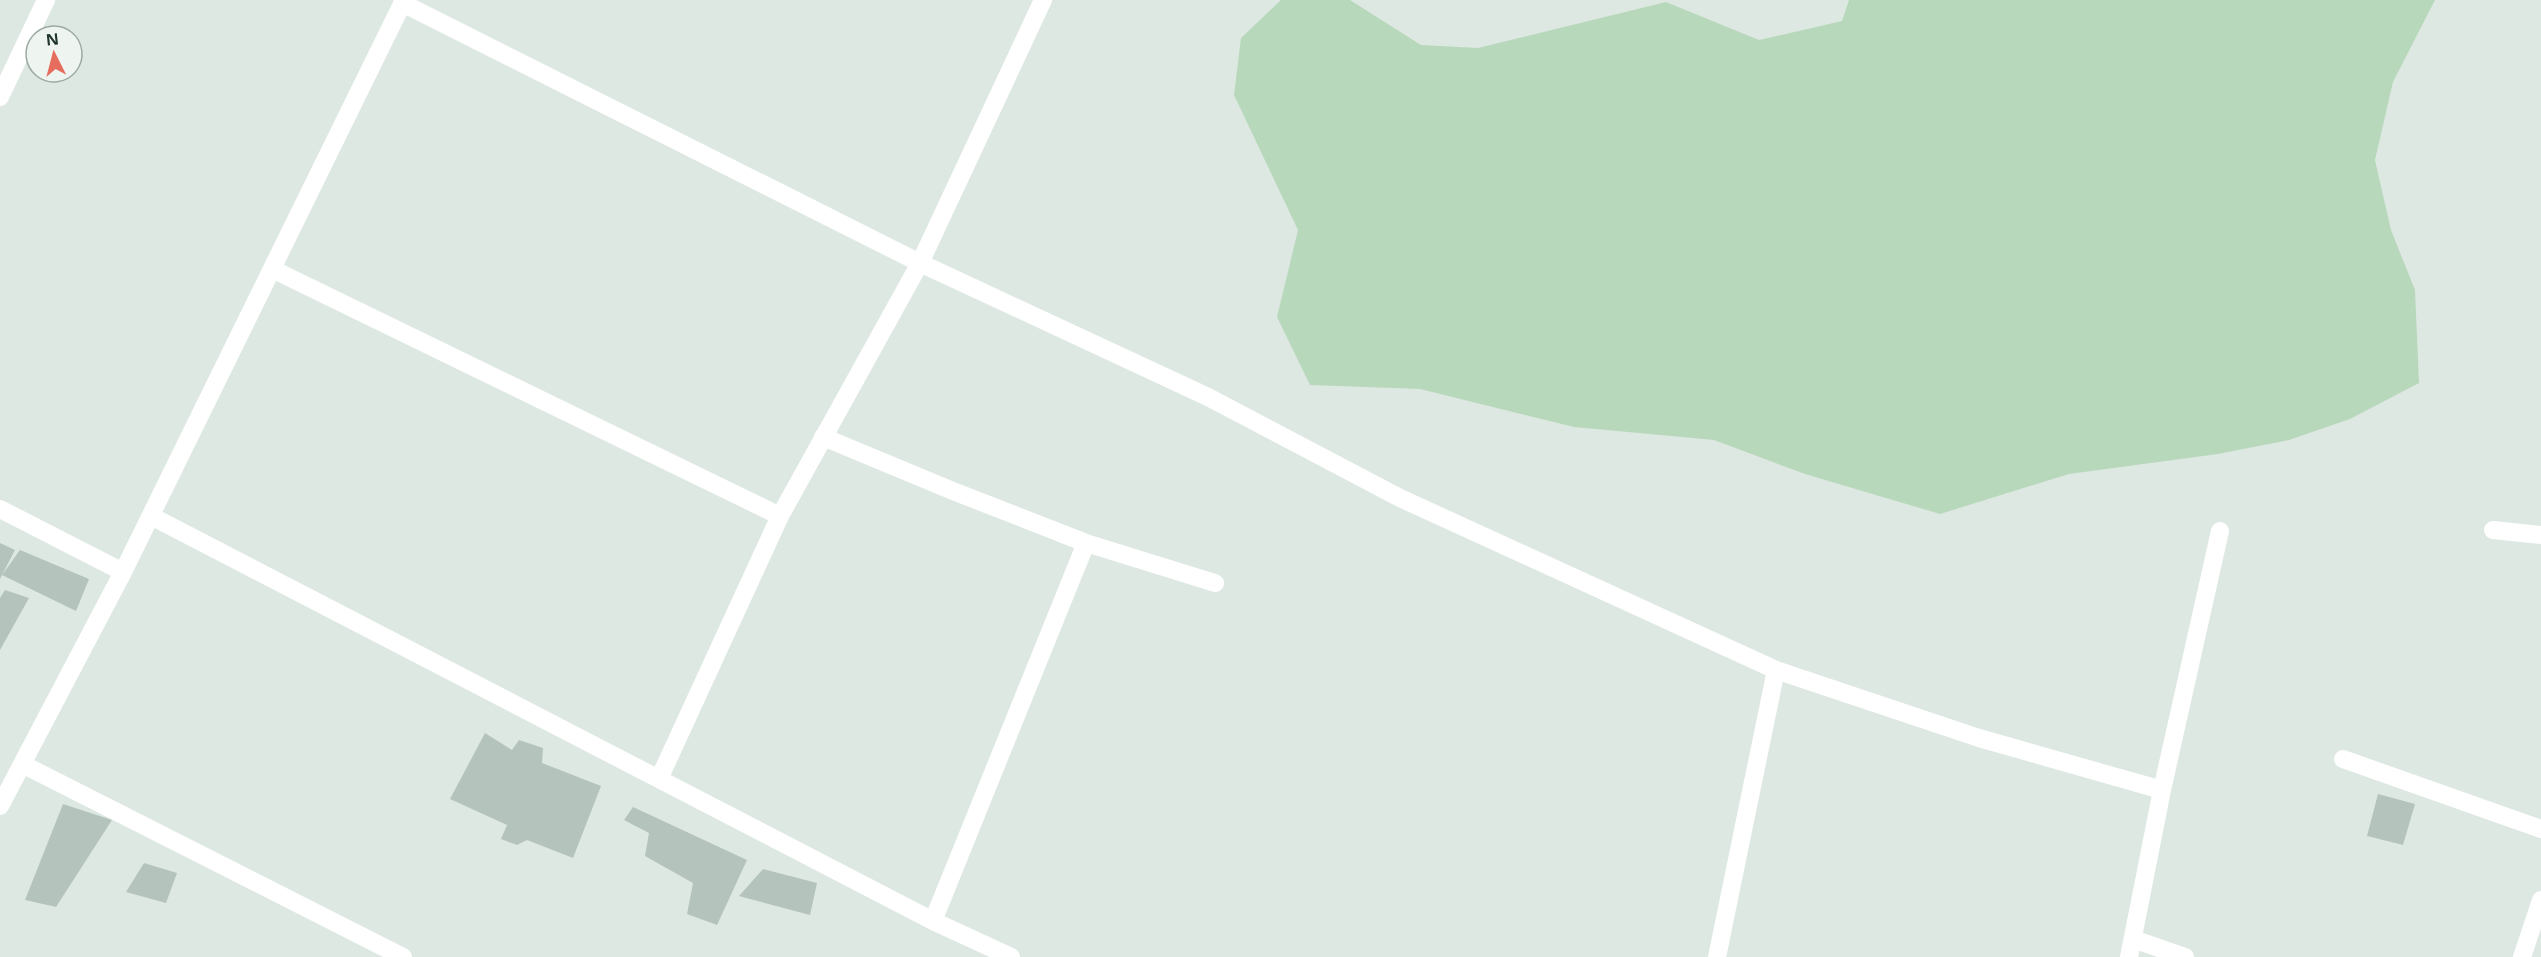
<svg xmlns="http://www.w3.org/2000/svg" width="2541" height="957" viewBox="0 0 2541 957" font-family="'Noto Sans',sans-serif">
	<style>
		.green { fill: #b8d8bc }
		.building { fill: #b4c3bb }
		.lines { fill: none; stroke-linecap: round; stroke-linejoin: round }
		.street { stroke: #fff; stroke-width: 18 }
	</style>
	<rect width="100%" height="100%" fill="#dee8e2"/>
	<!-- green -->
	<path class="green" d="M 1281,0 L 1350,0 L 1421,45 L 1478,48 L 1666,2 L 1759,40 L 1842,21 L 1849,0 L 2435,0 L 2393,82 L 2375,160 L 2391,230 L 2415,290 L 2419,383 L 2350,419 L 2289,440 L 2218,454 L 2069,474 L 1940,514 L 1805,474 L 1714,440 L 1574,427 L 1420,389 L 1310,385 L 1277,317 L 1298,230 L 1234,95 L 1241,38 Z"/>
	<!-- building -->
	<path class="building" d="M 0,543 L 15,550 L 2,575 L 20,550 L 89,579 L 76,611 L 2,575 L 0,579 Z
		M 5,590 L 29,598 L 0,650 L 0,598 Z
		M 485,733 L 512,750 L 519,740 L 543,748 L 542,763 L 601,786 L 573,858 L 527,840 L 517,845 L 501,839 L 507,825 L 450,799 Z
		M 2378,794 L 2415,804 L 2403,845 L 2367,836 Z
		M 63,804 L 112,820 L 56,907 L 25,900 Z
		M 633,807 L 747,860 L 717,925 L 687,914 L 693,883 L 645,856 L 649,833 L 624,820 Z
		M 144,863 L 177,873 L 166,903 L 126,892 Z
		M 763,869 L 817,883 L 810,915 L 739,896 Z"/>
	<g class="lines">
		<!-- street -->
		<path class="street" d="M 402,3 L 920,263 L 1208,397 L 1400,498 L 1776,670 L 1979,738 L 2162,790
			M 0,97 L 46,0
			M 272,269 L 780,516
			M 823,437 L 953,491 L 1086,543 L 1215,583
			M 0,509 L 123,572
			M 151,516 L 933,921 L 1011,957
			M 2493,530 L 2541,535
			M 2343,759 L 2541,829
			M 22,764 L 403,957
			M 659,779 L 780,516 L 920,263 L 1043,0
			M 0,806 L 123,572 L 404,0
			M 933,921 L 1086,543
			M 2133,939 L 2185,957
			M 1717,957 L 1776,670
			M 2129,957 L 2162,790 L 2220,531
			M 2522,957 L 2541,900"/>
	</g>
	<!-- north arrow -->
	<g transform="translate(54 54) rotate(354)"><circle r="28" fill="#eef5f1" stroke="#9ca9a3" stroke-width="1.5"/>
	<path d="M0-4.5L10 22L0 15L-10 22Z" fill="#e66c5e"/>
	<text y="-9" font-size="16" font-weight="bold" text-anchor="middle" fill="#21372e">N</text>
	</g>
</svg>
